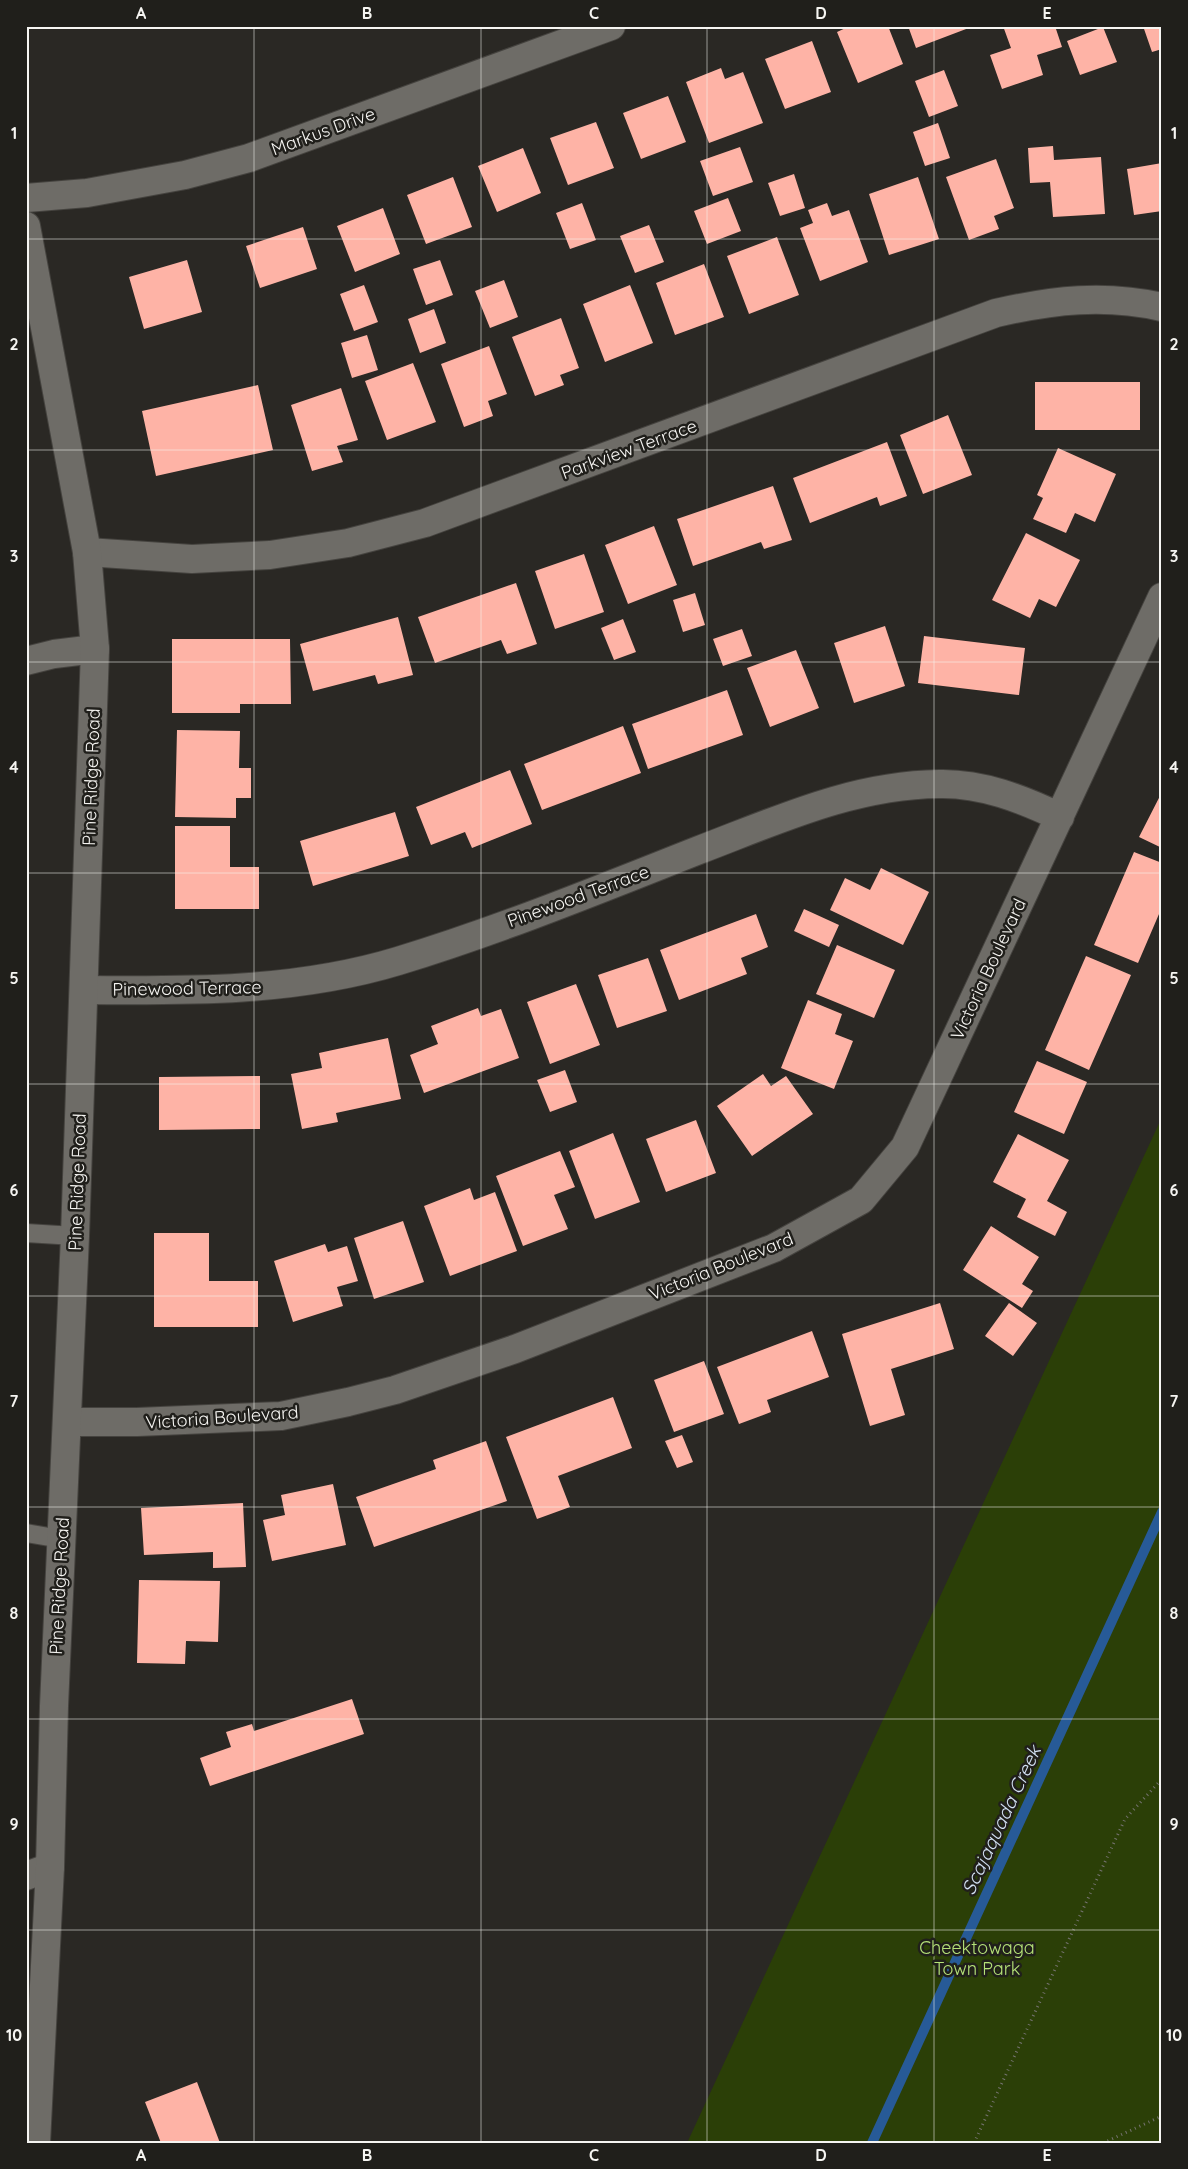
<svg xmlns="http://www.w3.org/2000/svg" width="1188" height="2169" viewBox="0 0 1188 2169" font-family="Quicksand,sans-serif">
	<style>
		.green { fill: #2b3f07 }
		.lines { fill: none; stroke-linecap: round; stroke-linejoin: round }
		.stream { stroke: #275a97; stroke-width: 10 }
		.building { fill: #feb3a6 }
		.service-casing { stroke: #45433f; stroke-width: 20 }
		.minor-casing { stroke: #45433f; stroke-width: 30 }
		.tertiary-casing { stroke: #45433f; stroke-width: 30 }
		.path { stroke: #757370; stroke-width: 3; stroke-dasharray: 1 4; stroke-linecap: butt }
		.service { stroke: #6e6c67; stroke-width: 18 }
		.minor { stroke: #6e6c67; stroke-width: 28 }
		.tertiary { stroke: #6e6c67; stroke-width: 28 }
		.grid { fill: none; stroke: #f6f5f2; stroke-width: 1; stroke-opacity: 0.55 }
		.labels { text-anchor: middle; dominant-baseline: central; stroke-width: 5; stroke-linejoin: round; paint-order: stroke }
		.street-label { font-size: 18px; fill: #f6f5f2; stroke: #201f1b }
		.park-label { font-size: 18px; fill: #b5e278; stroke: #201f1b }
		.water-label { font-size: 19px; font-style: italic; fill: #d3e1f3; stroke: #201f1b }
		.neatline { fill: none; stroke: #f6f5f2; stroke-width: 2 }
		.grid-label { font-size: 16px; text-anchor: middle; font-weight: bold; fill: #f6f5f2 }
	</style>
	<rect width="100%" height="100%" fill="#2a2824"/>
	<!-- green -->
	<path class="green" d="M 1162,1117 L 1162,2143 L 687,2143 Z"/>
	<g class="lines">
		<!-- stream -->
		<path class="stream" d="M 872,2143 L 1162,1512"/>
	</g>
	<!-- building -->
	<path class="building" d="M 850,26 L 888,26 L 903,64 L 858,83 L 837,32 Z
		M 908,26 L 974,26 L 916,48 Z
		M 1003,26 L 1055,26 L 1062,47 L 1037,55 L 1043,75 L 1002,89 L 990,55 L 1011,48 Z
		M 1143,26 L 1162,26 L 1162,49 L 1152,52 Z
		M 1103,27 L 1117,62 L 1080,75 L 1067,41 Z
		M 812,41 L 831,92 L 785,109 L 765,59 Z
		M 721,68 L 725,79 L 743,72 L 763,123 L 709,143 L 686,82 Z
		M 944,70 L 958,106 L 929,117 L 915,81 Z
		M 668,96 L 686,142 L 641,159 L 623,113 Z
		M 596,122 L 614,168 L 568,185 L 550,138 Z
		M 938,123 L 950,158 L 925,166 L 913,132 Z
		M 1053,146 L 1054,160 L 1101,157 L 1105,214 L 1053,217 L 1050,182 L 1030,183 L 1028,148 Z
		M 740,147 L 753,182 L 713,196 L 700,161 Z
		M 523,148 L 541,193 L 497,212 L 478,166 Z
		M 996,159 L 1014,208 L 994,216 L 999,229 L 969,240 L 946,177 Z
		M 1162,163 L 1162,211 L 1134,215 L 1127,169 Z
		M 794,174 L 805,208 L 780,216 L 768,183 Z
		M 453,177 L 472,227 L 426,244 L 407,195 Z
		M 918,177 L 939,239 L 889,255 L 869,194 Z
		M 728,198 L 741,231 L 707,244 L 694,211 Z
		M 582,203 L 596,240 L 570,249 L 556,213 Z
		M 827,203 L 832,216 L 849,210 L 868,262 L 820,281 L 800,228 L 813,223 L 808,210 Z
		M 383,208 L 400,254 L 355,272 L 337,226 Z
		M 649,225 L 664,262 L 635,273 L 620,236 Z
		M 303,227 L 317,269 L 260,288 L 246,246 Z
		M 777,237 L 799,295 L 749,314 L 727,256 Z
		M 187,260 L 202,312 L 144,329 L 129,277 Z
		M 440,260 L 453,295 L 426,305 L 413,269 Z
		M 704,264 L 724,317 L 675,335 L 656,283 Z
		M 504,280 L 518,317 L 490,328 L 475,291 Z
		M 364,285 L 378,322 L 354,331 L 340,294 Z
		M 630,285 L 653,343 L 605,362 L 583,304 Z
		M 434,309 L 446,343 L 420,353 L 408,319 Z
		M 561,318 L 579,368 L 560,375 L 564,385 L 535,396 L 512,337 Z
		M 367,335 L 378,370 L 352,378 L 341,343 Z
		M 489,346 L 507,394 L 488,401 L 493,416 L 464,427 L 441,364 Z
		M 413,363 L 436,422 L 387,440 L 365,381 Z
		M 1035,382 L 1140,382 L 1140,430 L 1035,430 Z
		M 258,385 L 273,450 L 156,476 L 142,411 Z
		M 341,388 L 358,440 L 337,446 L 343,462 L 312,471 L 291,405 Z
		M 948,415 L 972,475 L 923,494 L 900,435 Z
		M 887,442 L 907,496 L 880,506 L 877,497 L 810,523 L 793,478 Z
		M 1058,448 L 1116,474 L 1095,522 L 1075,513 L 1066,533 L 1033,519 L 1043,498 L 1037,495 Z
		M 773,486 L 792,540 L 764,549 L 761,542 L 693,566 L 677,519 Z
		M 654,526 L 677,585 L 628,604 L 605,545 Z
		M 1026,533 L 1080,560 L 1056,607 L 1039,599 L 1030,618 L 992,600 Z
		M 584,554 L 604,612 L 555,629 L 535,571 Z
		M 516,583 L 537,644 L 507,654 L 501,640 L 435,663 L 418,617 Z
		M 695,593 L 705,625 L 683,632 L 673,600 Z
		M 398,617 L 413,675 L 378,684 L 375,675 L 313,691 L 300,644 Z
		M 623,619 L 636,652 L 614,660 L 601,628 Z
		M 885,626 L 905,686 L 854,703 L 834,643 Z
		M 742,629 L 752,656 L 723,666 L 713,639 Z
		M 924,636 L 1025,648 L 1019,695 L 918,683 Z
		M 172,639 L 290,639 L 291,704 L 240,704 L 240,713 L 172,713 Z
		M 796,650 L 819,708 L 770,727 L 747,668 Z
		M 727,690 L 743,735 L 648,769 L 632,724 Z
		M 623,726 L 641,773 L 542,810 L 524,764 Z
		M 177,730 L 240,731 L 239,768 L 251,768 L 251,798 L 236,798 L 236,818 L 175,817 Z
		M 510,770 L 532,824 L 472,848 L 465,832 L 431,845 L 416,807 Z
		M 1162,792 L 1162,848 L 1139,837 Z
		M 395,812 L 409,856 L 313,886 L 300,841 Z
		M 175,826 L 230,826 L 230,867 L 259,867 L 259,909 L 175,909 Z
		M 1134,852 L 1162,863 L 1162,907 L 1138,963 L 1094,945 Z
		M 881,868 L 929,892 L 903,945 L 830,910 L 845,878 L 870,890 Z
		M 804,909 L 839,925 L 829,947 L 794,931 Z
		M 756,914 L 768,947 L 741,958 L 747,974 L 679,1000 L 660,950 Z
		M 837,945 L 895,970 L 874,1018 L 816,994 Z
		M 1086,956 L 1131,975 L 1089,1070 L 1045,1050 Z
		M 648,958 L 667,1011 L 617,1028 L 598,975 Z
		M 576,984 L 600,1045 L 550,1064 L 527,1002 Z
		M 808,1000 L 842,1014 L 835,1034 L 853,1041 L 834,1089 L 781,1068 Z
		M 478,1008 L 481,1016 L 501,1009 L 519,1058 L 424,1093 L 410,1055 L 438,1044 L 431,1026 Z
		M 388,1038 L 401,1099 L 336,1113 L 338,1122 L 302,1129 L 291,1074 L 322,1068 L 319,1053 Z
		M 1037,1061 L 1087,1082 L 1064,1134 L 1014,1112 Z
		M 565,1070 L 577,1102 L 550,1112 L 537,1080 Z
		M 763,1074 L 771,1086 L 786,1076 L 813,1114 L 752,1156 L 717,1106 Z
		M 260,1076 L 260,1129 L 159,1130 L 159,1077 Z
		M 696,1120 L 716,1173 L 666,1192 L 646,1139 Z
		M 613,1133 L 640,1202 L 595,1219 L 569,1151 Z
		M 1018,1134 L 1069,1160 L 1047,1201 L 1067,1212 L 1055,1236 L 1017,1217 L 1026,1199 L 993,1182 Z
		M 560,1151 L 575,1187 L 554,1195 L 568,1229 L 523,1246 L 496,1176 Z
		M 470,1188 L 474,1200 L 495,1192 L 517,1251 L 450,1276 L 424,1206 Z
		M 403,1221 L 424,1282 L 374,1299 L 354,1238 Z
		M 991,1226 L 1039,1257 L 1022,1284 L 1033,1291 L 1022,1308 L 963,1270 Z
		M 154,1233 L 209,1233 L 209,1281 L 258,1281 L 258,1327 L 154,1327 Z
		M 325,1244 L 328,1252 L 347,1246 L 358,1281 L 337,1287 L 343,1306 L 293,1322 L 274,1261 Z
		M 940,1303 L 954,1349 L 891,1369 L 905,1415 L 870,1426 L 842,1334 Z
		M 1009,1303 L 1037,1323 L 1013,1356 L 985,1336 Z
		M 812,1331 L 829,1377 L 767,1400 L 771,1412 L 739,1424 L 717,1367 Z
		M 704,1361 L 724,1414 L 674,1432 L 654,1380 Z
		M 613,1397 L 632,1448 L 558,1476 L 570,1507 L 537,1519 L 506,1437 Z
		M 682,1435 L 693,1462 L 677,1468 L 665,1441 Z
		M 486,1441 L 507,1501 L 374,1547 L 356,1497 L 436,1469 L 433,1460 Z
		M 333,1484 L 346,1545 L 272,1561 L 263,1520 L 285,1515 L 281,1495 Z
		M 243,1503 L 246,1567 L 213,1568 L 213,1552 L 144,1555 L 141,1508 Z
		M 139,1580 L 220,1581 L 218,1642 L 186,1641 L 185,1664 L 137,1663 Z
		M 352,1699 L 364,1734 L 210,1786 L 200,1758 L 231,1747 L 226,1732 L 252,1724 L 254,1731 Z
		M 197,2082 L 220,2143 L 161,2143 L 145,2102 Z"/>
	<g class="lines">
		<defs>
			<path id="service" d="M 26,1233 L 75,1236
				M 26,1533 L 61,1539"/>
			<path id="minor" d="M 26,198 L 87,193 L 185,175 L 249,158 L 611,26
				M 87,552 L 192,559 L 270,555 L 348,543 L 425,523 L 996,313 C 1053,300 1104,294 1162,307
				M 26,661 L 54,654 L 95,649
				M 84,990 C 190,991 296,992 398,961 C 500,930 600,889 699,850 C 778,820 853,785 939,784 C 982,783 1022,799 1060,817
				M 67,1422 L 137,1422 L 281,1416 L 348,1402 L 395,1390 L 515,1349 L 774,1248 L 861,1200 L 905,1147 L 1162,597
				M 26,1876 L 50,1867"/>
			<path id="tertiary" d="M 26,226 L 87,552 L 95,649 L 75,1236 L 54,1706 L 50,1867 L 36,2143"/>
		</defs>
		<!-- service casing -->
		<use href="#service" class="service-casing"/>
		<!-- minor casing -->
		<use href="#minor" class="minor-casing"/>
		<!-- tertiary casing -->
		<use href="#tertiary" class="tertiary-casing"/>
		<!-- path -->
		<path class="path" d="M 974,2143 L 1125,1819 L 1162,1779
			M 1103,2143 L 1162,2116"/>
		<!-- service -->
		<use href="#service" class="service"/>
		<!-- minor -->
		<use href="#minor" class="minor"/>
		<!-- tertiary -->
		<use href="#tertiary" class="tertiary"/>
	</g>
	<!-- grid -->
	<path class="grid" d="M 254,26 L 254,2143M 481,26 L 481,2143M 707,26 L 707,2143M 934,26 L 934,2143M 26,239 L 1162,239M 26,450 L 1162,450M 26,662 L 1162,662M 26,873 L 1162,873M 26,1084 L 1162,1084M 26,1296 L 1162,1296M 26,1507 L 1162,1507M 26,1719 L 1162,1719M 26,1930 L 1162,1930"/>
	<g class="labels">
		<!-- street labels -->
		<g class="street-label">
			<text transform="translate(323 131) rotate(-20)">Markus Drive</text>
			<text transform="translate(629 449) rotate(-20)">Parkview Terrace</text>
			<text transform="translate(91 777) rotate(-88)">Pine Ridge Road</text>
			<text transform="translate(578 896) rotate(-20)">Pinewood Terrace</text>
			<text transform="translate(988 969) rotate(-65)">Victoria Boulevard</text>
			<text transform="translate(187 988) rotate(-1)">Pinewood Terrace</text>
			<text transform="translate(77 1182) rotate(-88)">Pine Ridge Road</text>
			<text transform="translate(721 1266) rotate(-22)">Victoria Boulevard</text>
			<text transform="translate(222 1417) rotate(-4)">Victoria Boulevard</text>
			<text transform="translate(59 1586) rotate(-87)">Pine Ridge Road</text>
		</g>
		<!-- park labels -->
		<g class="park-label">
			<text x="977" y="1947">Cheektowaga<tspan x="977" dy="21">Town Park</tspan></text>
		</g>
		<!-- water labels -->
		<g class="water-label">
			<text transform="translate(1001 1820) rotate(-65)">Scajaquada Creek</text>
		</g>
	</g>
	<!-- border -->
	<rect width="1188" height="2169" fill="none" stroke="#201f1b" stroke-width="55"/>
	<rect x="28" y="28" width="1132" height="2114" class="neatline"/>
	<g class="grid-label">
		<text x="141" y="19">A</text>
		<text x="367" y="19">B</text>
		<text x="594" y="19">C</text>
		<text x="821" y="19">D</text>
		<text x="1047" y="19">E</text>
		<text x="14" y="139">1</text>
		<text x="1174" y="139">1</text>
		<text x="14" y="350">2</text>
		<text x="1174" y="350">2</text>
		<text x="14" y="562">3</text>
		<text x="1174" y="562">3</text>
		<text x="14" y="773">4</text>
		<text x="1174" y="773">4</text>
		<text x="14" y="984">5</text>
		<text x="1174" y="984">5</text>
		<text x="14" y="1196">6</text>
		<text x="1174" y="1196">6</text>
		<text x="14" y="1407">7</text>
		<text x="1174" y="1407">7</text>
		<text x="14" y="1619">8</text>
		<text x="1174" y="1619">8</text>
		<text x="14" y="1830">9</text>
		<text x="1174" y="1830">9</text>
		<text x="14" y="2041">10</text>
		<text x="1174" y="2041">10</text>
		<text x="141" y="2161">A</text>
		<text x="367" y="2161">B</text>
		<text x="594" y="2161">C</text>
		<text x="821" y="2161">D</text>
		<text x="1047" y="2161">E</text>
	</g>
</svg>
